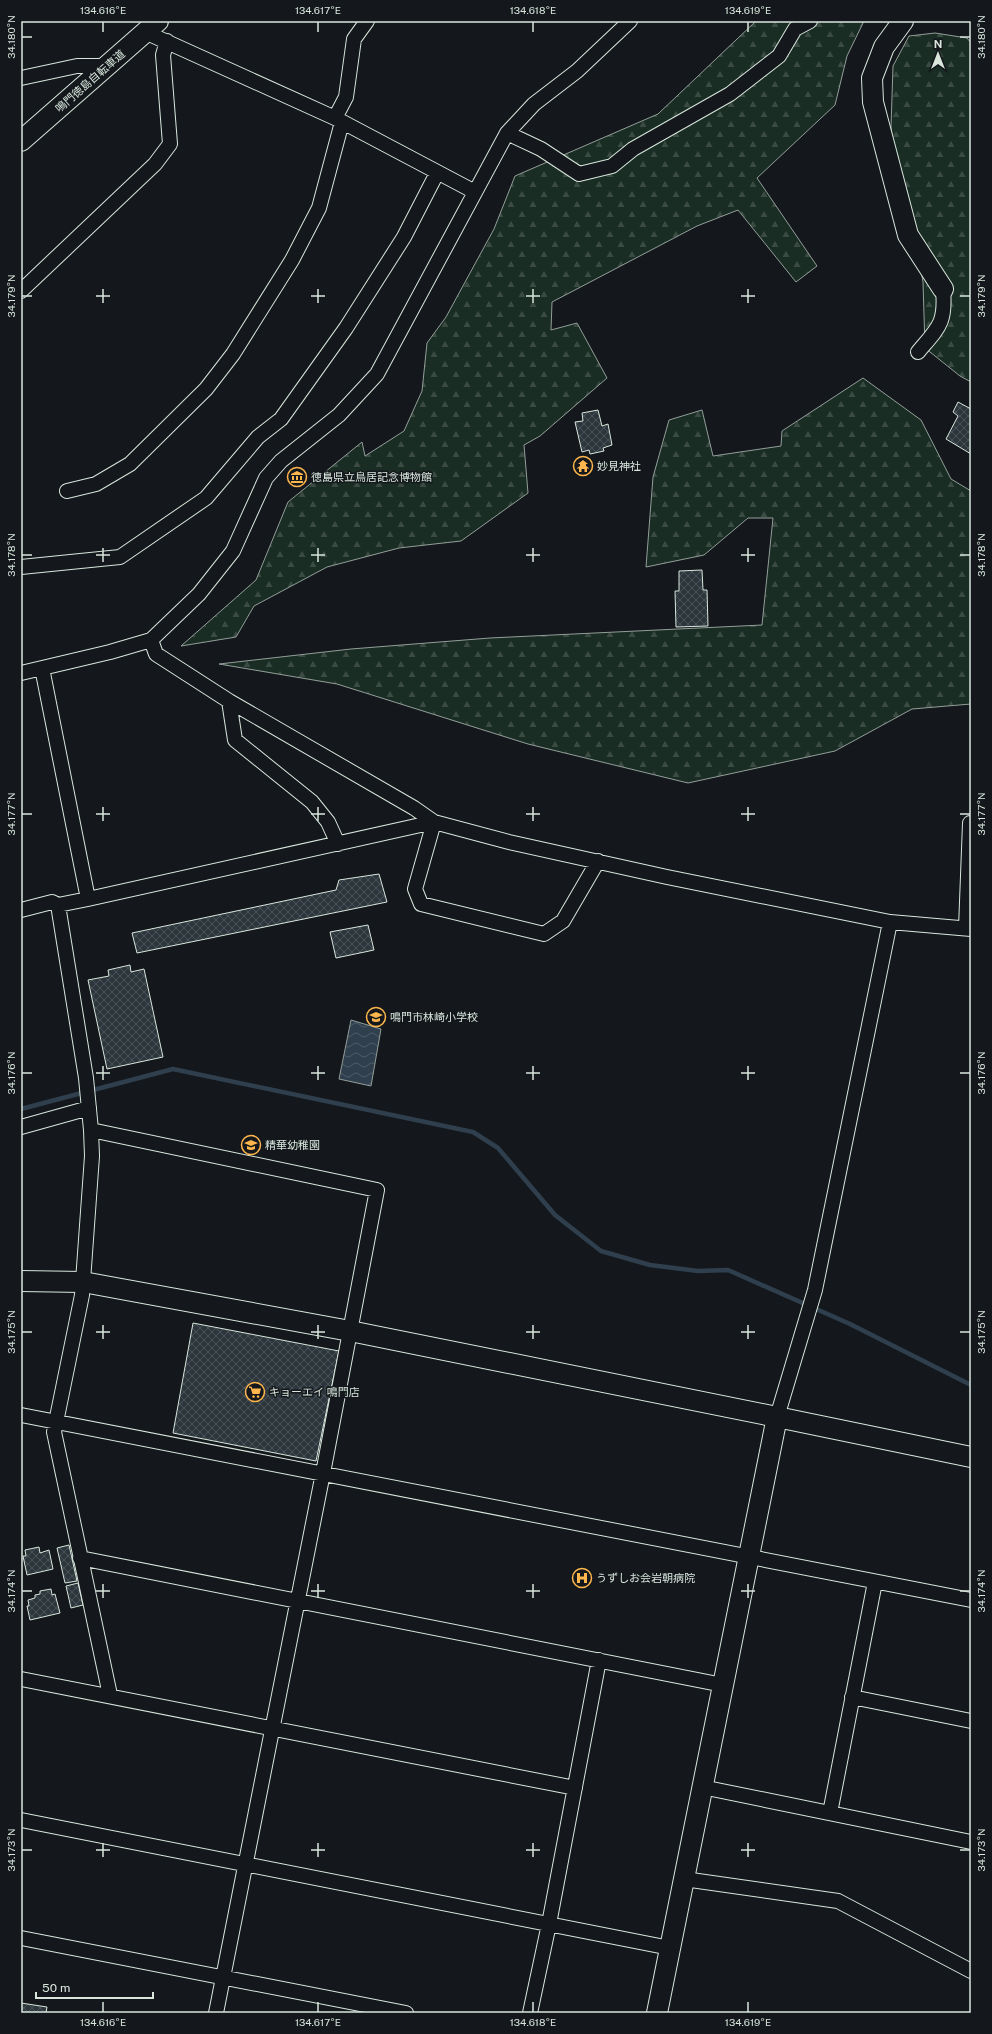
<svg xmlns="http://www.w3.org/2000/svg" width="992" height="2034" viewBox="0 0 992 2034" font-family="'Public Sans','Noto Sans JP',sans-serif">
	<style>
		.forest { fill: url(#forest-firs); stroke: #939e99 }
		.water { fill: url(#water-waves); stroke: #939e99 }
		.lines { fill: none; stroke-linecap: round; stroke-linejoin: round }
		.stream { stroke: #2f3f4d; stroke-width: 4.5 }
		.building { fill: url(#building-cross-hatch); stroke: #d8e6dc }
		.street-casing { stroke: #d8e6dc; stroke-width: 16 }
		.secondary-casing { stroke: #d8e6dc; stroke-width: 22 }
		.street { stroke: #14181c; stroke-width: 14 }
		.secondary { stroke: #14181c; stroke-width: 20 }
		.ticks { fill: none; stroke: #d8e6dc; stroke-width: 1.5 }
		.labels { text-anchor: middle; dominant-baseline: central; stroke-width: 3; stroke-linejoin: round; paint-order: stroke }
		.street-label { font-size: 11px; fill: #d8e6dc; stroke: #14181c }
		.poi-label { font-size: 11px; fill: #d8e6dc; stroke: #14181c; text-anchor: start }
		.neatline { fill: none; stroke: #d8e6dc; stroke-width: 1.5 }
		.ticks-label { font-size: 10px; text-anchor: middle; fill: #d8e6dc }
	</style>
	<defs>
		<pattern id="forest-firs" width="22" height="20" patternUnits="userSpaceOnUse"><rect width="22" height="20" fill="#1a2d24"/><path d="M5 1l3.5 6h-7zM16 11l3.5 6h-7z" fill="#3b4b43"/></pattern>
		<pattern id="water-waves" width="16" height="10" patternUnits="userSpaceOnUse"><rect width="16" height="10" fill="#2f3f4d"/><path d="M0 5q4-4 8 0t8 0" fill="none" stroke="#4c5b66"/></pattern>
		<pattern id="building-cross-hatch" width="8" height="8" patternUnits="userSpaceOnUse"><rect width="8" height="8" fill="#2c363c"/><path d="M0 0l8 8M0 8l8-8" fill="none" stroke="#4a5358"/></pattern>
	</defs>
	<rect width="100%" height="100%" fill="#14181c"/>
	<!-- forest -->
	<path class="forest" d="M 756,21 L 864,21 L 847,56 L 835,105 L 757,178 L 817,266 L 796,282 L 738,210 L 697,226 L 552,302 L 551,330 L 577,323 L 607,378 L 540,436 L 524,445 L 528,493 L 461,541 L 399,548 L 327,567 L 254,606 L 236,637 L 181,646 L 256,580 L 288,502 L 362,442 L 365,456 L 404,431 L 422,391 L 427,343 L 446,317 L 494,229 L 515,176 L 658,114 Z
		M 935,33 L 967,38 L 971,43 L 971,382 L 960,376 L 925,348 L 923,282 L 912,217 L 896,169 L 891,127 L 893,66 L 909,36 Z
		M 863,378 L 921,420 L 951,479 L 971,491 L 971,704 L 912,709 L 835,751 L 688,783 L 528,744 L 337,684 L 219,664 L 351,649 L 490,638 L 762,625 L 773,518 L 748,518 L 704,555 L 646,567 L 653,477 L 669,420 L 702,410 L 713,456 L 781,446 L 782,431 Z"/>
	<!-- water -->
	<path class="water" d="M 351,1020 L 381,1029 L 371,1086 L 339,1079 Z"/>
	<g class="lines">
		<!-- stream -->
		<path class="stream" d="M 21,1109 L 173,1069 L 473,1132 L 498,1148 L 555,1215 L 601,1251 L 650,1265 L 698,1271 L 728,1270 L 850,1324 L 971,1385"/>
	</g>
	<!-- building -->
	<path class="building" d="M 958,402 L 971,409 L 971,454 L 946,439 L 958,416 L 953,412 Z
		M 598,410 L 602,426 L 608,424 L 612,445 L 603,448 L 604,451 L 590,454 L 589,450 L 582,452 L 575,422 L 583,421 L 582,413 Z
		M 702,570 L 703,590 L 707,590 L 708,626 L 676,627 L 675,591 L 679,591 L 679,571 Z
		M 379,874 L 387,902 L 137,953 L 132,933 L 336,890 L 339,880 Z
		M 368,925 L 374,950 L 336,958 L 330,932 Z
		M 130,965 L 131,972 L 144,969 L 163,1057 L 107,1069 L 88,980 L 109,976 L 108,970 Z
		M 193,1323 L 339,1351 L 316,1461 L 173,1433 Z
		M 69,1545 L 77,1581 L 65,1583 L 57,1548 Z
		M 39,1547 L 40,1553 L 49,1550 L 53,1569 L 27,1575 L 23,1556 L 26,1556 L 25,1550 Z
		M 78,1583 L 83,1605 L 71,1608 L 66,1586 Z
		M 51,1589 L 52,1595 L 55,1594 L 60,1613 L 30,1620 L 27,1606 L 29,1606 L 28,1600 L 35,1598 L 35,1595 L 40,1594 L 40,1591 Z
		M 21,2003 L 47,2007 L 46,2013 L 21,2013 Z"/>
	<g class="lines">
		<defs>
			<path id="street" d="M 145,32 L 335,118 L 475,192
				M 21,78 L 77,66 L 107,66
				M 335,118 L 346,97 L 354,39 L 367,21
				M 507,133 L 541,149 L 579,174 L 612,166 L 633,149 L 730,94 L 779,56 L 795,29 L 810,21
				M 21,291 L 155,164 L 170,144 L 163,55 L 167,41
				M 918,352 C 939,327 946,323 943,289
				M 67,491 L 96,484 L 130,464 L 206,389 L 233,354 L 292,260 L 319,208 L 342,122
				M 21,567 L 120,557 L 206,498 L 258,437 L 281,419 L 346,328 L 404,237 L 437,173
				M 151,640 L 156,654 L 229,701 L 414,808 L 434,822 L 509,842 L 667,877 L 890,922 L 971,929
				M 42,668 L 88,899
				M 21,673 L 110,652 L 151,640 L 199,594 L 233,551 L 266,478 L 281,461 L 339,415 L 377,374 L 507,133 L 534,104 L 577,71 L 630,21
				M 229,701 L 235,740 L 312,802 L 328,822 L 338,844
				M 434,822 L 415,889 L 421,904 L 544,934 L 563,921 L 598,861
				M 58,905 L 86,1078 L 91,1130 L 92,1156 L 82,1295 L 54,1432 L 110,1695
				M 21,910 L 52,902 L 58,905 L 88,899 L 434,822
				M 966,928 L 970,823
				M 21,1127 L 89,1108
				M 91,1130 L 377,1190 L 323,1473 L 216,2013
				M 21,1415 L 971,1600
				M 777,1417 L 815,1290 L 890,922
				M 80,1558 L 723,1685
				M 21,1679 L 575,1788
				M 852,1697 L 971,1721
				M 702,1787 L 971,1842
				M 830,1813 L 875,1582
				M 21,1820 L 670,1948
				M 684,1879 L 838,1901 L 971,1971
				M 21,1938 L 406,2013
				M 530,2013 L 549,1924 L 599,1660"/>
			<path id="secondary" d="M 903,21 L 884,47 L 872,78 L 873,102 L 908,235 L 943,289
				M 21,141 L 158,21
				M 21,1281 L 83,1282 L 350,1331 L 777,1417 L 971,1457
				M 657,2013 L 777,1417"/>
		</defs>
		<!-- street casing -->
		<use href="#street" class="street-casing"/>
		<!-- secondary casing -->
		<use href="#secondary" class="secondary-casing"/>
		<!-- street -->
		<use href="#street" class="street"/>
		<!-- secondary -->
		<use href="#secondary" class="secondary"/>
	</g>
	<!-- ticks -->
	<path class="ticks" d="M 103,22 L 103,32M 318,22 L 318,32M 533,22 L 533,32M 748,22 L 748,32M 22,37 L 32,37M 960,37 L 970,37M 103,289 L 103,303M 318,289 L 318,303M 533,289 L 533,303M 748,289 L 748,303M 22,296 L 32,296M 96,296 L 110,296M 311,296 L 325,296M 526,296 L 540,296M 741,296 L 755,296M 960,296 L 970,296M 103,548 L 103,562M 318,548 L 318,562M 533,548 L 533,562M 748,548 L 748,562M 22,555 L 32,555M 96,555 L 110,555M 311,555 L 325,555M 526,555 L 540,555M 741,555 L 755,555M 960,555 L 970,555M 103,807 L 103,821M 318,807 L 318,821M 533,807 L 533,821M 748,807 L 748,821M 22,814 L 32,814M 96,814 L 110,814M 311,814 L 325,814M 526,814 L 540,814M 741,814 L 755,814M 960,814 L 970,814M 103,1066 L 103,1080M 318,1066 L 318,1080M 533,1066 L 533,1080M 748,1066 L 748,1080M 22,1073 L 32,1073M 96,1073 L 110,1073M 311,1073 L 325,1073M 526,1073 L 540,1073M 741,1073 L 755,1073M 960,1073 L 970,1073M 103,1325 L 103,1339M 318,1325 L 318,1339M 533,1325 L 533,1339M 748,1325 L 748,1339M 22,1332 L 32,1332M 96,1332 L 110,1332M 311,1332 L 325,1332M 526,1332 L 540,1332M 741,1332 L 755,1332M 960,1332 L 970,1332M 103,1584 L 103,1598M 318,1584 L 318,1598M 533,1584 L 533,1598M 748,1584 L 748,1598M 22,1591 L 32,1591M 96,1591 L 110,1591M 311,1591 L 325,1591M 526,1591 L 540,1591M 741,1591 L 755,1591M 960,1591 L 970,1591M 103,1843 L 103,1857M 318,1843 L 318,1857M 533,1843 L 533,1857M 748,1843 L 748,1857M 22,1850 L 32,1850M 96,1850 L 110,1850M 311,1850 L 325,1850M 526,1850 L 540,1850M 741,1850 L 755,1850M 960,1850 L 970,1850M 103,2002 L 103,2012M 318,2002 L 318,2012M 533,2002 L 533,2012M 748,2002 L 748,2012"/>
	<!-- icons -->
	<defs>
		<symbol id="temple-ring" viewBox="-11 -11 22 22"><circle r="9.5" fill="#14181c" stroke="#ffb74d" stroke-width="1.5"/><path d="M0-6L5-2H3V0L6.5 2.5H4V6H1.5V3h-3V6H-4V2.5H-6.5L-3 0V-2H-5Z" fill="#ffb74d"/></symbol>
		<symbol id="museum-ring" viewBox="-11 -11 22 22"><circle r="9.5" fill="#14181c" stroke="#ffb74d" stroke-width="1.5"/><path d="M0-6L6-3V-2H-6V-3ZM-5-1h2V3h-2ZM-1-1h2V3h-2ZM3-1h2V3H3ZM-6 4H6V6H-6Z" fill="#ffb74d"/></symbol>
		<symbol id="school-ring" viewBox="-11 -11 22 22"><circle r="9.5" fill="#14181c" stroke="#ffb74d" stroke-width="1.5"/><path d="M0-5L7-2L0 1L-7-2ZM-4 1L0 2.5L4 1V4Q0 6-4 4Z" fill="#ffb74d"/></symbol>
		<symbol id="supermarket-ring" viewBox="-11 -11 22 22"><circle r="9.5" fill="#14181c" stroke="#ffb74d" stroke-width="1.5"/><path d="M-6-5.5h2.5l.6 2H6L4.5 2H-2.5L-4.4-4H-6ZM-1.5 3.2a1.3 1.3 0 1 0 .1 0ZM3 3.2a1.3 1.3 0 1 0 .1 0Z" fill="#ffb74d"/></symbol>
		<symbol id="hospital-ring" viewBox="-11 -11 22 22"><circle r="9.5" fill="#14181c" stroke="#ffb74d" stroke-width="1.5"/><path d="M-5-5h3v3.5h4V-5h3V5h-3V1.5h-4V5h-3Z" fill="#ffb74d"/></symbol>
	</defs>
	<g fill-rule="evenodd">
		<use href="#temple-ring" x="572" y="455" width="22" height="22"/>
		<use href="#museum-ring" x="286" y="466" width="22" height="22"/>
		<use href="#school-ring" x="365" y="1006" width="22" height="22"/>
		<use href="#school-ring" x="240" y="1134" width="22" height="22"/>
		<use href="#supermarket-ring" x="244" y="1381" width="22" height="22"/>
		<use href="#hospital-ring" x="571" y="1567" width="22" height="22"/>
	</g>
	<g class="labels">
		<!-- street labels -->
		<g class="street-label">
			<text transform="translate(90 81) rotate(-41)">鳴門徳島自転車道</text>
		</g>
		<!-- poi labels -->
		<g class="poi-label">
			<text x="597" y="466">妙見神社</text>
			<text x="311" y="477">徳島県立鳥居記念博物館</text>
			<text x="390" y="1017">鳴門市林崎小学校</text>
			<text x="265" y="1145">精華幼稚園</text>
			<text x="269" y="1392">キョーエイ 鳴門店</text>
			<text x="596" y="1578">うずしお会岩朝病院</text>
		</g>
	</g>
	<!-- border -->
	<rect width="992" height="2034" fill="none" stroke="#14181c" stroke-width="44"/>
	<!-- north arrow -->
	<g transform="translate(938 54)" stroke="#14181c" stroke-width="3" paint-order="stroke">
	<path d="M0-3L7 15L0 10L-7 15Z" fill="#d8e6dc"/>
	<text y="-6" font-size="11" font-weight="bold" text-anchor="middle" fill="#d8e6dc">N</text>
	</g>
	<!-- scale -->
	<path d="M36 1992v6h117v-6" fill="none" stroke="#d8e6dc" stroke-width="2"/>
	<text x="42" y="1992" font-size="12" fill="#d8e6dc" stroke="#14181c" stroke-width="3" paint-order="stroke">50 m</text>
	<rect x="22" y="22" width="948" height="1990" class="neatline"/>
	<g class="ticks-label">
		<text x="103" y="14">134.616°E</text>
		<text x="318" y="14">134.617°E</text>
		<text x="533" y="14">134.618°E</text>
		<text x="748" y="14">134.619°E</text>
		<text transform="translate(11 37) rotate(-90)" y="4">34.180°N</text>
		<text transform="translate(981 37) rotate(-90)" y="4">34.180°N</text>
		<text transform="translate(11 296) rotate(-90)" y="4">34.179°N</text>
		<text transform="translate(981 296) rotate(-90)" y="4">34.179°N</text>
		<text transform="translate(11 555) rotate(-90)" y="4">34.178°N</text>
		<text transform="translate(981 555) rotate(-90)" y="4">34.178°N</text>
		<text transform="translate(11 814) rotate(-90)" y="4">34.177°N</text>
		<text transform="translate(981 814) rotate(-90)" y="4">34.177°N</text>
		<text transform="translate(11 1073) rotate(-90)" y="4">34.176°N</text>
		<text transform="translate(981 1073) rotate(-90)" y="4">34.176°N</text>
		<text transform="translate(11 1332) rotate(-90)" y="4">34.175°N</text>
		<text transform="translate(981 1332) rotate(-90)" y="4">34.175°N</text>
		<text transform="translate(11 1591) rotate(-90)" y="4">34.174°N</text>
		<text transform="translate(981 1591) rotate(-90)" y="4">34.174°N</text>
		<text transform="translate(11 1850) rotate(-90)" y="4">34.173°N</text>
		<text transform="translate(981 1850) rotate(-90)" y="4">34.173°N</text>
		<text x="103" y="2026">134.616°E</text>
		<text x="318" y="2026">134.617°E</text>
		<text x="533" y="2026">134.618°E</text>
		<text x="748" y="2026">134.619°E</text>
	</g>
</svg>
